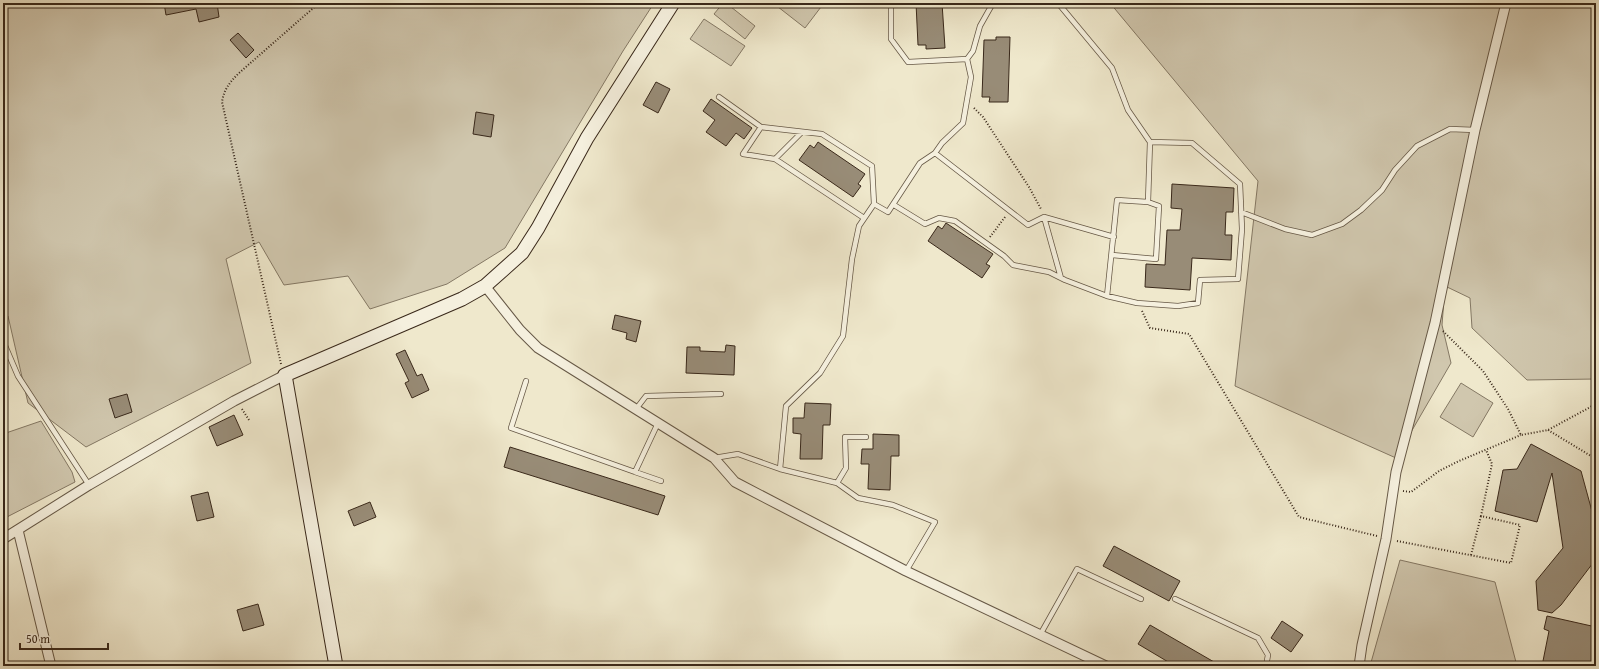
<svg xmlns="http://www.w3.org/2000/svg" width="1599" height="669" viewBox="0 0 1599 669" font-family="'Gentium Book Plus',serif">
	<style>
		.green { fill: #d0c7ae; stroke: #847864 }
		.building { fill: #988c77; stroke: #39281a }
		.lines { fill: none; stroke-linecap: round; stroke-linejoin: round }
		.service-casing { stroke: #665846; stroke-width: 6 }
		.minor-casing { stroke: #665846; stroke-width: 11 }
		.secondary-casing { stroke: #39281a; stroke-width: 15 }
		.path { stroke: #39281a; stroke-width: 2; stroke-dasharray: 1 2; stroke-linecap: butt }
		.service { stroke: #f5f0de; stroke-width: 4.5 }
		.minor { stroke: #f5f0de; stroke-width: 9 }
		.secondary { stroke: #f5f0de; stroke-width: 13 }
	</style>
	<rect width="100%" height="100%" fill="#efe8cc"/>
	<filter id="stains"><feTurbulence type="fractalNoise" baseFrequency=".005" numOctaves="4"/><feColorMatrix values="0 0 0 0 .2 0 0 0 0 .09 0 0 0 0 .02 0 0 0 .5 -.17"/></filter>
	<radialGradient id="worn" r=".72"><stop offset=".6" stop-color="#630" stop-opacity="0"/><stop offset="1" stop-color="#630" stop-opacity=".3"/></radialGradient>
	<!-- green -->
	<path class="green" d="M 3,3 L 654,3 L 623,51 L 505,248 L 447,284 L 370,309 L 348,276 L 284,285 L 259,242 L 226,259 L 251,363 L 86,447 L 28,403 L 8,316 L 3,311 Z
		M 723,3 L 726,3 L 755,26 L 745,39 L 714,14 Z
		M 773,3 L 824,3 L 805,28 Z
		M 1110,3 L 1596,3 L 1596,379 L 1527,380 L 1472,328 L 1470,298 L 1445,286 L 1442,325 L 1451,363 L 1396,458 L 1235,386 L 1258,181 Z
		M 704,19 L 745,46 L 731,66 L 690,39 Z
		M 1461,383 L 1493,403 L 1473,437 L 1440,417 Z
		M 41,421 L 72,472 L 75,482 L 3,519 L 3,434 Z
		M 1400,560 L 1495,582 L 1517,666 L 1370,666 Z"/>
	<!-- building -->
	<path class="building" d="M 164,3 L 217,3 L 219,17 L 199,22 L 196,9 L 166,15 Z
		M 916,3 L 942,3 L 945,48 L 926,49 L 926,45 L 918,45 Z
		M 238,33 L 254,50 L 246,58 L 230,40 Z
		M 996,37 L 1010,37 L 1008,102 L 989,102 L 990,97 L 982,97 L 984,40 L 996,40 Z
		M 656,82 L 670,89 L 658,113 L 643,105 Z
		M 711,99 L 752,128 L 744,139 L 736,133 L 726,146 L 706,132 L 715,120 L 703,111 Z
		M 476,112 L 494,115 L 491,137 L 473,134 Z
		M 818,142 L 865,174 L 858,184 L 861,186 L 853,197 L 799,160 L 810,145 L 814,148 Z
		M 1172,184 L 1234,188 L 1233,212 L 1226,212 L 1225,235 L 1232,235 L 1231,260 L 1192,258 L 1190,290 L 1145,287 L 1146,264 L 1165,265 L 1167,230 L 1180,230 L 1182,209 L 1171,208 Z
		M 946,223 L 993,254 L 986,264 L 990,266 L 982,278 L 928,241 L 938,226 L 942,229 Z
		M 615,315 L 641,321 L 636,342 L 626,339 L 627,333 L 612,329 Z
		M 726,345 L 735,346 L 734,375 L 686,373 L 687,347 L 700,347 L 700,351 L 725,352 Z
		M 405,350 L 417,376 L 422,374 L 429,390 L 412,398 L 405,383 L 409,381 L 396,354 Z
		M 127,394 L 132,412 L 115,418 L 109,399 Z
		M 805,403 L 831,404 L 830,425 L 823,425 L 822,459 L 800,459 L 801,434 L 793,433 L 793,418 L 804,418 Z
		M 234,415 L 243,435 L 217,446 L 209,427 Z
		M 873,434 L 899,435 L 899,456 L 891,456 L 890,490 L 868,489 L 869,464 L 861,464 L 862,449 L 873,449 Z
		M 1531,444 L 1581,471 L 1596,526 L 1596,559 L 1561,605 L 1552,613 L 1538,610 L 1536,581 L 1563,548 L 1552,473 L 1537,522 L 1495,511 L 1503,470 L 1517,469 Z
		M 510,447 L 665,496 L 658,515 L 504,467 Z
		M 208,492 L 214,517 L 197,521 L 191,496 Z
		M 370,502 L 376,517 L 354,526 L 348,511 Z
		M 1114,546 L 1180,581 L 1169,601 L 1103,566 Z
		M 258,604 L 264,625 L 243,631 L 237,610 Z
		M 1547,616 L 1596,627 L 1596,666 L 1542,666 L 1549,631 L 1544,629 Z
		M 1282,621 L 1303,635 L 1291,652 L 1271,638 Z
		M 1150,625 L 1221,666 L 1175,666 L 1138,644 Z"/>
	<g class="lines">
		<defs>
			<path id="service" d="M 1058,3 L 1112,68 L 1128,110 L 1150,142
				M 967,59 L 973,51 L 980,26 L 993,3
				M 719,97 L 761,127 L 743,154 L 775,159 L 864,218
				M 761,127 L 822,134 L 872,166 L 874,204
				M 935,153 L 1028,225 L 1044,217 L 1114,237
				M 775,159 L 802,132
				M 894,205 L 925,224 L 939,218 L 955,221 L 1004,256 L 1013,265 L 1049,272 L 1065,280 L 1107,296 L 1137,303 L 1178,306 L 1198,303 L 1200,280 L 1238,279 L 1242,229 L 1240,184 L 1192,143 L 1150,142 L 1148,202 L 1117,200 L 1107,296
				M 1241,212 L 1285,229 L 1312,235 L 1342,224 L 1361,210 L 1382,190 L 1395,170 L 1417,146 L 1450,129 L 1475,130
				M 1044,217 L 1061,278
				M 1112,255 L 1156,259 L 1159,206 L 1148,202
				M 3,341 L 18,376 L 89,485
				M 526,381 L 511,428 L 635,472 L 658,423
				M 636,409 L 646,396 L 721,394
				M 714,458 L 738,454 L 780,469 L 786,406 L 820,373 L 843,336 L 852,259 L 859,226 L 874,204 L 888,212 L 920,163 L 935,153 L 942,143 L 963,123 L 971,77 L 967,59 L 908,62 L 891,39 L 891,3
				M 780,469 L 837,483 L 858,498 L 893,505 L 935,522 L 906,571
				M 635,472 L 661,481
				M 837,483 L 846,468 L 845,437 L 866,437
				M 1175,599 L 1258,638 L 1268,655 L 1266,666
				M 1040,635 L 1077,569 L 1141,599"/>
			<path id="minor" d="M 485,286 L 520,330 L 538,348 L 714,458 L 735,482 L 906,571 L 1106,666
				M 18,530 L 51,666
				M 3,539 L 89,485 L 234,401 L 285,375
				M 1359,666 L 1362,645 L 1386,539 L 1396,472 L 1435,323 L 1475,130 L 1506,3"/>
			<path id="secondary" d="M 336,666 L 285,375 L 462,299 L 485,286 L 522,253 L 538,228 L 587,138 L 673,3"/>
		</defs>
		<!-- service casing -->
		<use href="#service" class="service-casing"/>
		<!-- minor casing -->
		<use href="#minor" class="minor-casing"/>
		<!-- secondary casing -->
		<use href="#secondary" class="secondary-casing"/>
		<!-- path -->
		<path class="path" d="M 974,108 L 983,117 L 1029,187 L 1041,209
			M 990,237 L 1005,217
			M 1142,311 L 1150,328 L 1189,334 L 1299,517 L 1377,536
			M 1443,331 L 1483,371 L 1508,409 L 1521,435 L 1548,430 L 1596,404
			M 281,364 L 222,102 C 224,89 230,82 239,73 L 319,3
			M 242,409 L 249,420
			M 1548,430 L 1596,459
			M 1403,491 L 1411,492 L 1439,471 L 1459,461 L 1521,435
			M 1397,541 L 1511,563 L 1520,525 L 1481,516 L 1492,464 L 1486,450
			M 1471,555 L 1481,516"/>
		<!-- service -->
		<use href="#service" class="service"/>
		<!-- minor -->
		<use href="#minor" class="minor"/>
		<!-- secondary -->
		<use href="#secondary" class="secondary"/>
	</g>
	<!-- margin -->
	<rect width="1599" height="669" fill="none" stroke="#efe8cc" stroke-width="16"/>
	<rect x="4" y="4" width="1591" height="661" fill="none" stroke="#39281a" stroke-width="2"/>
	<rect x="8" y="8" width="1583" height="653" fill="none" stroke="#39281a"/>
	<!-- scale -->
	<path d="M20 643v6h88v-6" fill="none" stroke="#39281a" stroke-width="2"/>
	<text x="26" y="643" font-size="12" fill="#39281a" stroke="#f5f0de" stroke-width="3" paint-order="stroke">50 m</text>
	<rect width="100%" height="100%" filter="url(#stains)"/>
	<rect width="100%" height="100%" fill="url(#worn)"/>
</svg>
